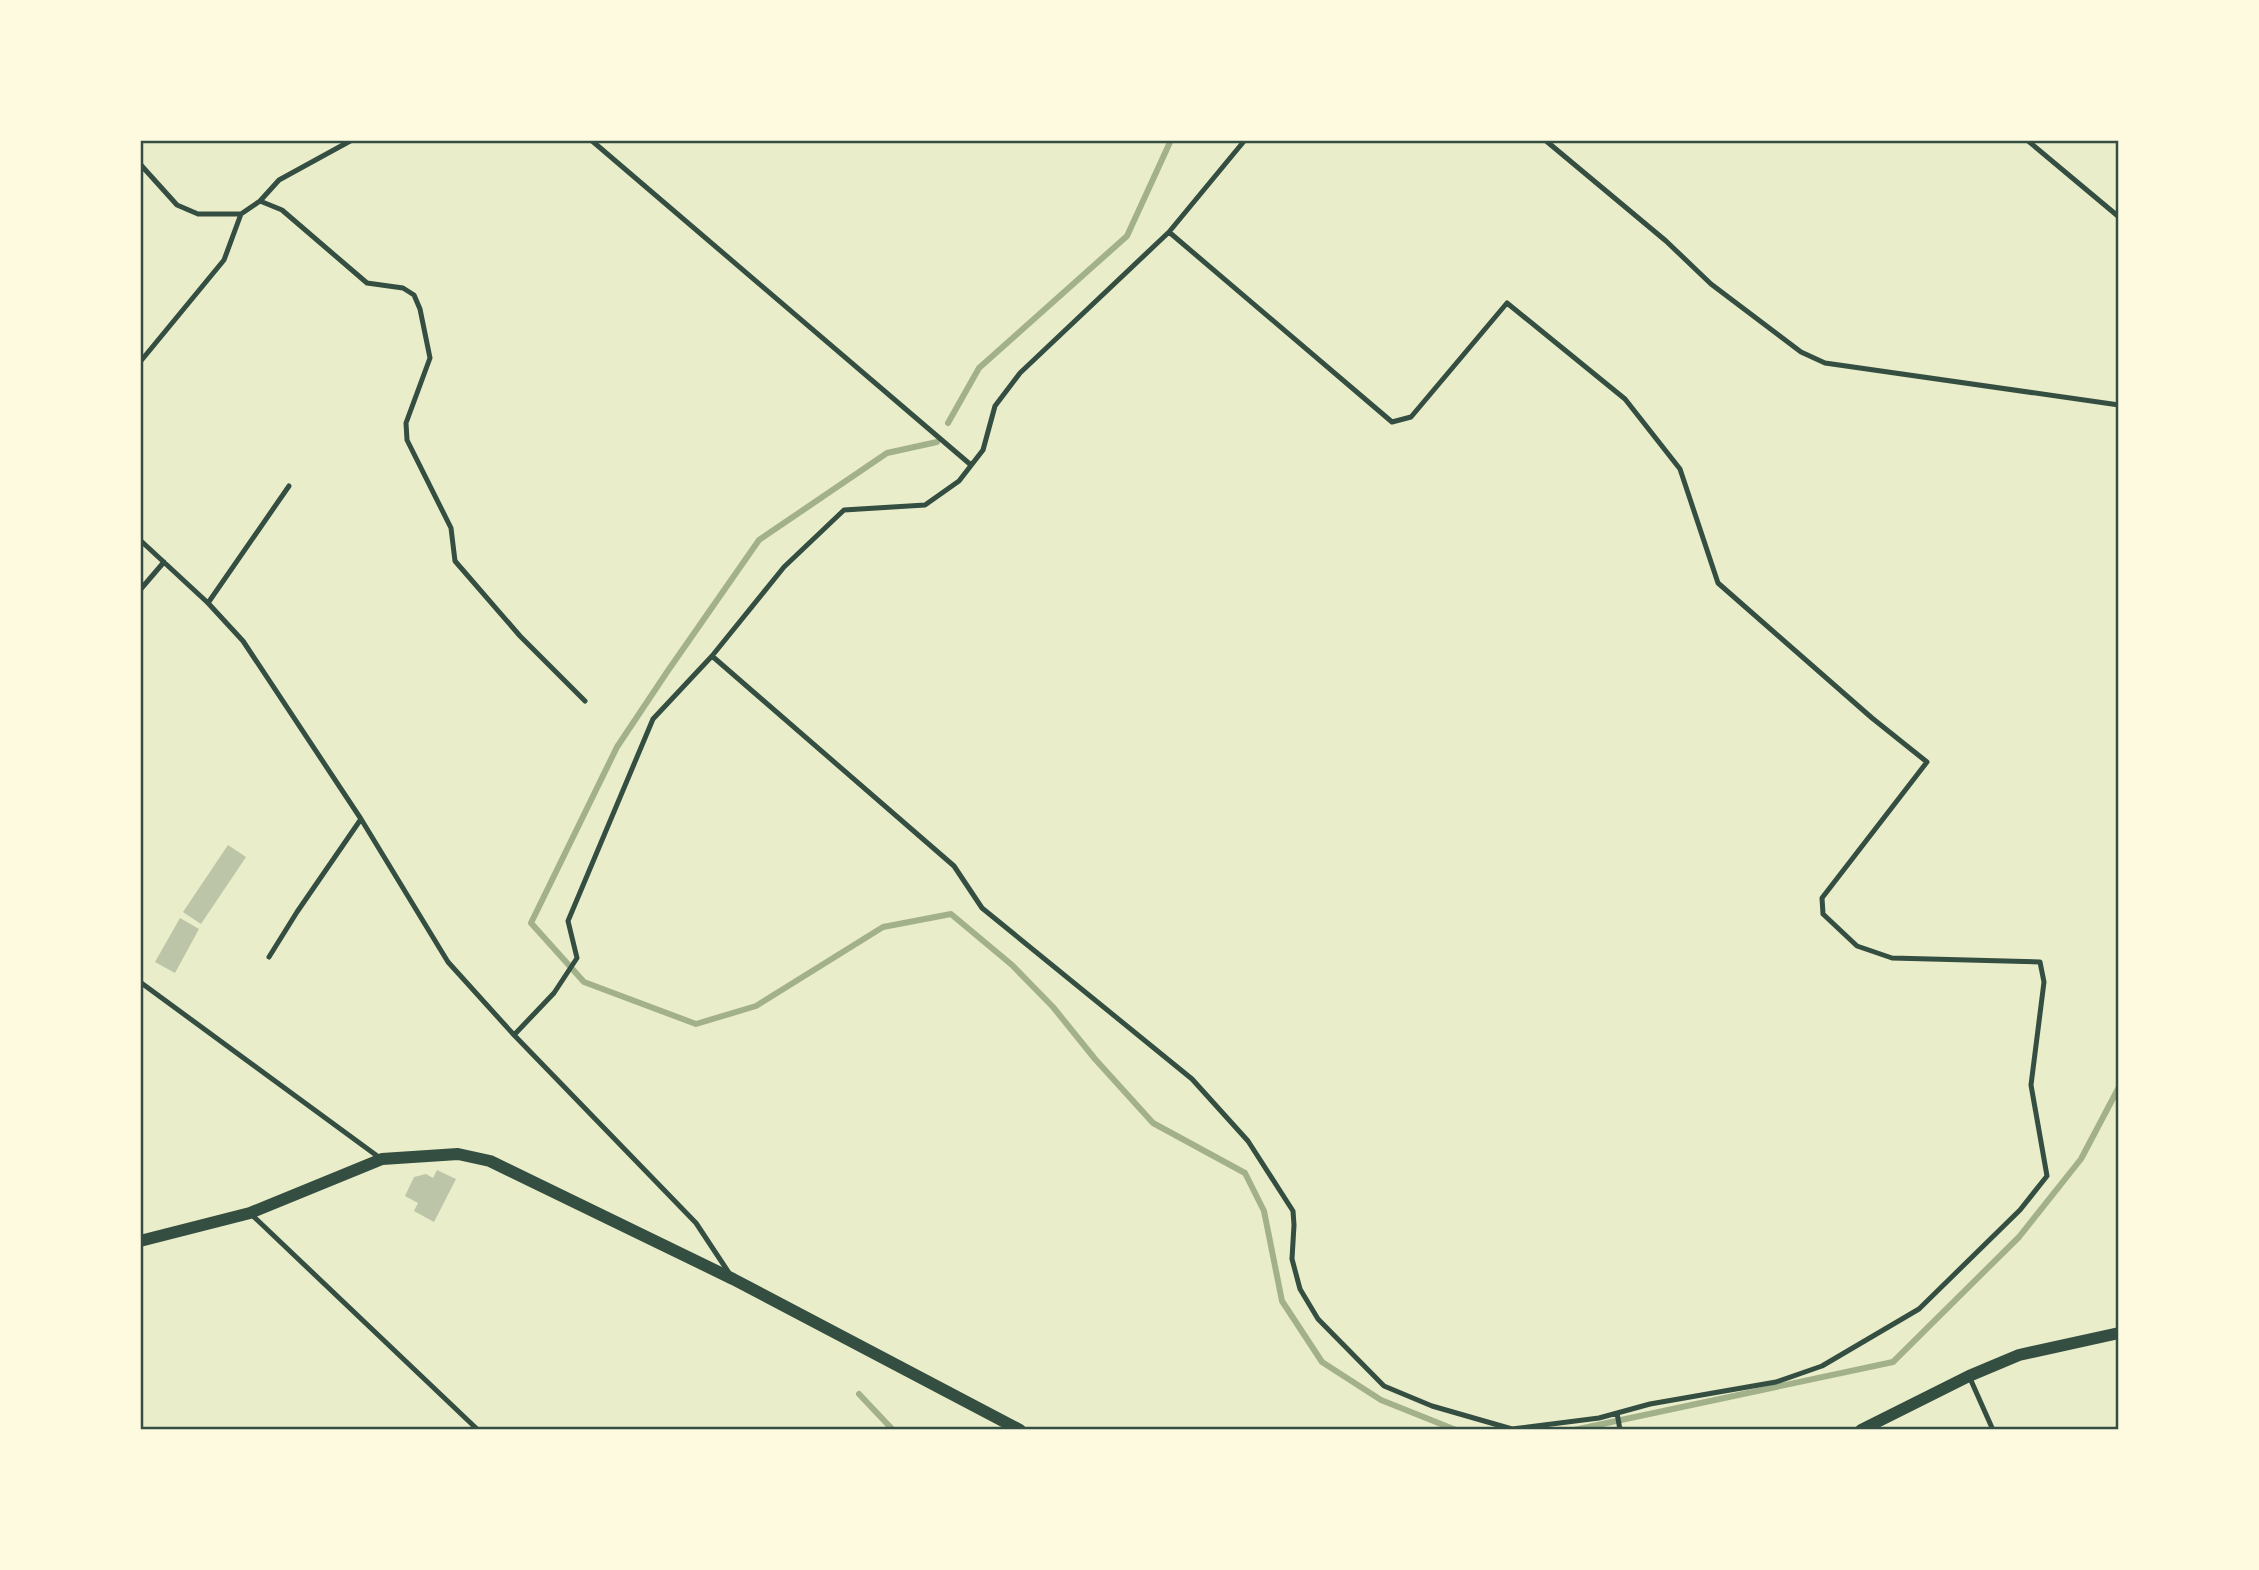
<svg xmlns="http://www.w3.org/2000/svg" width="2259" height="1570" viewBox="0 0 2259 1570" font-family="Jost,sans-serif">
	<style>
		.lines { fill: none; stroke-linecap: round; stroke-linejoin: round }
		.stream { stroke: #a3b18a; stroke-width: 6 }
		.building { fill: #bcc5a7 }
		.service { stroke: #344e41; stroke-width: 5 }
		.tertiary { stroke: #344e41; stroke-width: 12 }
		.neatline { fill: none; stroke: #344e41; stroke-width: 2.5 }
	</style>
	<rect width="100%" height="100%" fill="#e9edc9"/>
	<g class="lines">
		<!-- stream -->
		<path class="stream" d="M 948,423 L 979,368 L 1127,236 L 1171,140
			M 937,442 L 887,453 L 759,540 L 667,672 L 617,747 L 531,923 L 584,982 L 696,1024 L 756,1006 L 883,927 L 951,914 L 1012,965 L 1053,1007 L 1095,1059 L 1153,1123 L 1245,1173 L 1264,1211 L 1282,1301 L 1322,1362 L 1381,1400 L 1456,1430
			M 859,1394 L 893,1430
			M 1574,1430 L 1893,1362 L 2019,1237 L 2081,1159 L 2119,1087"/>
	</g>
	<!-- building -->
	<path class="building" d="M 228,845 L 246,857 L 201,924 L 183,912 Z
		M 180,918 L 199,929 L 175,973 L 155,962 Z
		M 437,1170 L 456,1179 L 434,1222 L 414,1211 L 418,1203 L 405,1196 L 414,1177 L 426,1174 L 433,1178 Z"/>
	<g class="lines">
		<!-- service -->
		<path class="service" d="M 591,140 L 971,465
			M 1545,140 L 1666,241 L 1711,284 L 1801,352 L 1825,363 L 2119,405
			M 2027,140 L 2119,217
			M 140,164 L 177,205 L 198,214 L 241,214
			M 260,201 L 282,210 L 367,283 L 403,288 L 414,295 L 420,309 L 430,358 L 406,423 L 407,440 L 451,528 L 455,561 L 520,636 L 585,701
			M 140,362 L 224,260 L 241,214 L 260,201 L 279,180 L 352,140
			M 140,540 L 208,603 L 243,641 L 361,819 L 448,962 L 514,1035 L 696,1223 L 729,1273
			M 140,590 L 164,562
			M 208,603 L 289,486
			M 712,656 L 954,866 L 982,908 L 1192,1079 L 1248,1141 L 1293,1211 L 1294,1225 L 1292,1259 L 1300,1289 L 1318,1319 L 1384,1386 L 1432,1406 L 1512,1429 L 1599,1418 L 1650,1404 L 1776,1382 L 1822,1366 L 1919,1309 L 2020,1210 L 2047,1176 L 2031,1085 L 2044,982 L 2040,962 L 1892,958 L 1857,946 L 1823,914 L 1822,898 L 1927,762 L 1872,718 L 1718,583 L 1680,469 L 1625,399 L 1507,303 L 1411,417 L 1392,422 L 1169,232
			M 269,957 L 297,912 L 361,819
			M 140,982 L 380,1158
			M 514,1035 L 554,993 L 577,958 L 568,921 L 653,719 L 712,656 L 784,567 L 844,510 L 925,505 L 959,481 L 983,450 L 995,406 L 1020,373 L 1169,232 L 1245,140
			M 252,1215 L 478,1430
			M 1969,1376 L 1993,1430
			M 1617,1413 L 1620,1430"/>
		<!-- tertiary -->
		<path class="tertiary" d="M 140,1241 L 250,1213 L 382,1159 L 458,1154 L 490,1161 L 733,1279 L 1020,1430
			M 1861,1430 L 1969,1376 L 2019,1355 L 2119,1333"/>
	</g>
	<!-- border -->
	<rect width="2259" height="1570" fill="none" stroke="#fefae0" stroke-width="284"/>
	<rect x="142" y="142" width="1975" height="1286" class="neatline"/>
</svg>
